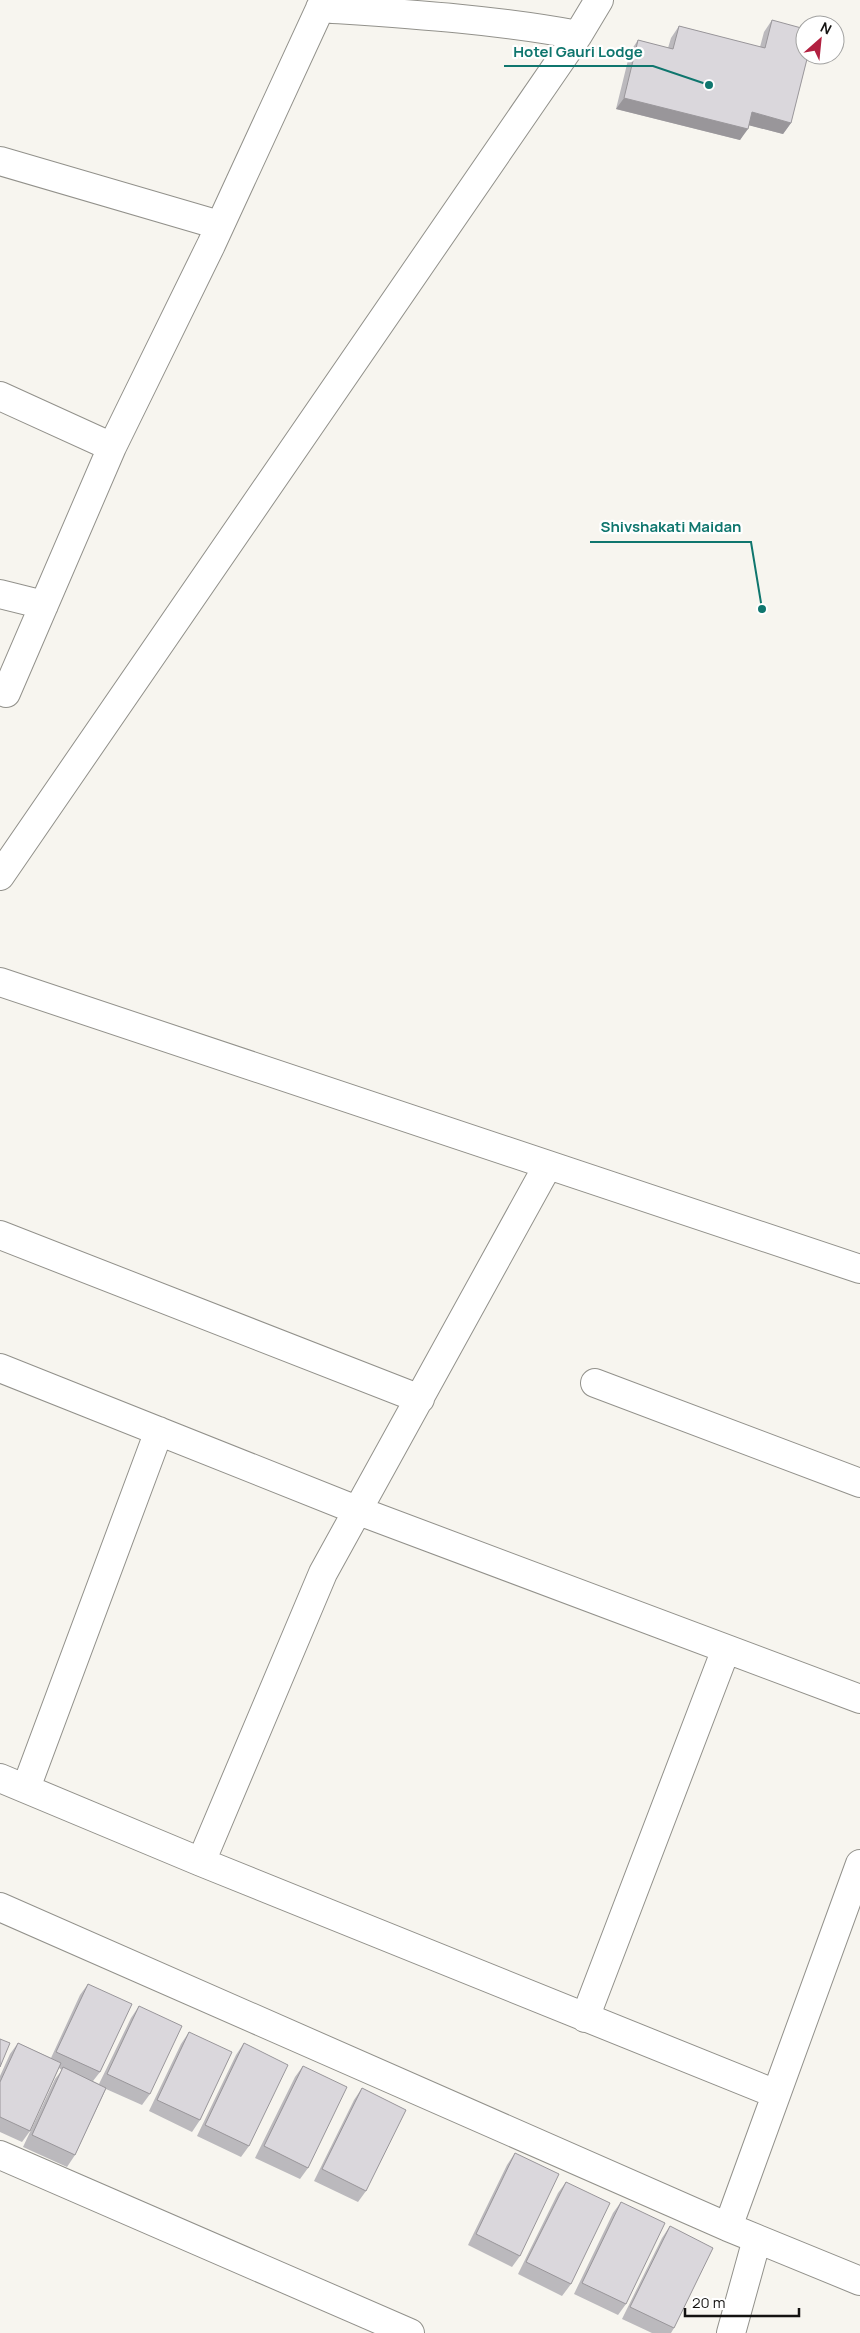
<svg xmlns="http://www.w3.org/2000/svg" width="860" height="2333" viewBox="0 0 860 2333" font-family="Manrope,sans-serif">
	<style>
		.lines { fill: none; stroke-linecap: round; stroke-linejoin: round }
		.minor-casing { stroke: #92918b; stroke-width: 30 }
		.minor { stroke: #fff; stroke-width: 28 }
		.wall { fill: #bbb9bd }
		.shaded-wall { fill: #99969a }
		.building { fill: #dad7dc; stroke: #99969a }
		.leader { fill: none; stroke: #0f766e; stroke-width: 2 }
		.callout-dot { fill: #0f766e; stroke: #fff; stroke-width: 2 }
		.callout-label { font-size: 15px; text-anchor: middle; font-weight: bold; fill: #0f766e; stroke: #fff; stroke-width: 4.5; stroke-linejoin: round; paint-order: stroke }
	</style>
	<rect width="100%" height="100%" fill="#f7f5ef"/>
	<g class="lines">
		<defs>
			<path id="minor" d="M 320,8 C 407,14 492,19 578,35
				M 0,161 L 219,225
				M 0,396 L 112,447
				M 0,594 L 44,605
				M 6,693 L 112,447 L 211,245 L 324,0
				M 0,876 L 578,35 L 599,0
				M 0,982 L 860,1269
				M 0,1235 L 420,1399
				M 0,1368 L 359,1511 L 860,1699
				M 595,1383 L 860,1483
				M 0,1778 L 201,1862 L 776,2094
				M 26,1788 L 159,1431
				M 201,1862 L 323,1573 L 548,1165
				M 0,1907 L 728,2227 L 860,2281
				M 585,2018 L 726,1649
				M 0,2155 L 410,2333
				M 728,2227 L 860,1864
				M 731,2333 L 757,2239"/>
		</defs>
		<!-- minor casing -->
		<use href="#minor" class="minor-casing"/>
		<!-- minor -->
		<use href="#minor" class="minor"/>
	</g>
	<!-- wall -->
	<path class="wall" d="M 772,20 L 791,123 L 783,134 L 749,125 L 740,140 L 616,109 L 630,52 L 638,40 L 668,48 L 671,38 L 679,26 L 760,47 L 764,32 Z
		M 88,1984 L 100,2072 L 93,2081 L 99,2084 L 131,2018 L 139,2006 L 150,2094 L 142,2105 L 106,2089 L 75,2155 L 67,2167 L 23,2147 L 55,2079 L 62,2070 L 59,2068 L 30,2131 L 22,2142 L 0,2132 L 0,2076 L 10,2054 L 18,2043 L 51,2058 L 80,1995 Z
		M 189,2032 L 200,2120 L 192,2132 L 149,2111 L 181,2044 Z
		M 244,2043 L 249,2146 L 241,2157 L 197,2136 L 236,2055 Z
		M 303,2066 L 308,2168 L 300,2179 L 255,2158 L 295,2077 Z
		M 362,2088 L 366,2191 L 358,2202 L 314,2181 L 354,2100 Z
		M 515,2153 L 520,2256 L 512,2267 L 468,2245 L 507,2165 Z
		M 566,2182 L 571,2284 L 562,2296 L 518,2274 L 558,2193 Z
		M 621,2202 L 626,2304 L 618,2315 L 574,2294 L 613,2213 Z
		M 670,2226 L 674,2328 L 671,2333 L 652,2333 L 622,2319 L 662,2238 Z"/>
	<!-- shaded-wall -->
	<path class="shaded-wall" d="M 624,98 L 748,129 L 740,140 L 616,109 Z
		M 752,112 L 791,123 L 783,134 L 744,124 Z"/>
	<!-- building -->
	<path class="building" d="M 772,20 L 805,29 L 805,55 L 808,55 L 791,123 L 752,112 L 748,129 L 624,98 L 638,40 L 673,49 L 679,26 L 765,48 Z
		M 88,1984 L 132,2004 L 100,2072 L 56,2052 Z
		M 139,2006 L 182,2026 L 150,2094 L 107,2074 Z
		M 189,2032 L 232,2052 L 200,2120 L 157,2100 Z
		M 0,2039 L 10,2043 L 0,2067 Z
		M 18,2043 L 61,2063 L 30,2131 L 0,2117 L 0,2082 Z
		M 244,2043 L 288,2065 L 249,2146 L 205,2125 Z
		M 303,2066 L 347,2087 L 308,2168 L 264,2146 Z
		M 63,2067 L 106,2088 L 75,2155 L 32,2135 Z
		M 362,2088 L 406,2110 L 366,2191 L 322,2169 Z
		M 515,2153 L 559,2174 L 520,2256 L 476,2234 Z
		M 566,2182 L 610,2203 L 571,2284 L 526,2262 Z
		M 621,2202 L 665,2223 L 626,2304 L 582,2283 Z
		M 670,2226 L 713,2248 L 674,2328 L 630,2307 Z"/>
	<!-- callouts -->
	<path class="leader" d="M709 85L653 66H504M762 609L751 542H590"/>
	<g class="callout-dot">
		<circle cx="709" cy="85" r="5"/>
		<circle cx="762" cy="609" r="5"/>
	</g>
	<g class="callout-label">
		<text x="578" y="57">Hotel Gauri Lodge</text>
		<text x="671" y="532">Shivshakati Maidan</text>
	</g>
	<!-- north arrow -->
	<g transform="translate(820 40) rotate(27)"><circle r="24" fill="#ffffff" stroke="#a1a1a0"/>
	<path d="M0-4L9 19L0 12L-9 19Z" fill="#b22040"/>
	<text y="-8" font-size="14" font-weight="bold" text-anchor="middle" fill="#141311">N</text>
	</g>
	<!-- scale -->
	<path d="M685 2308v8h114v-8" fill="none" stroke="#141311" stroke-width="2.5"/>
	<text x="692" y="2308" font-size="15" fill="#141311" stroke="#ffffff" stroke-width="4" paint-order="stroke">20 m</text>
</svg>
